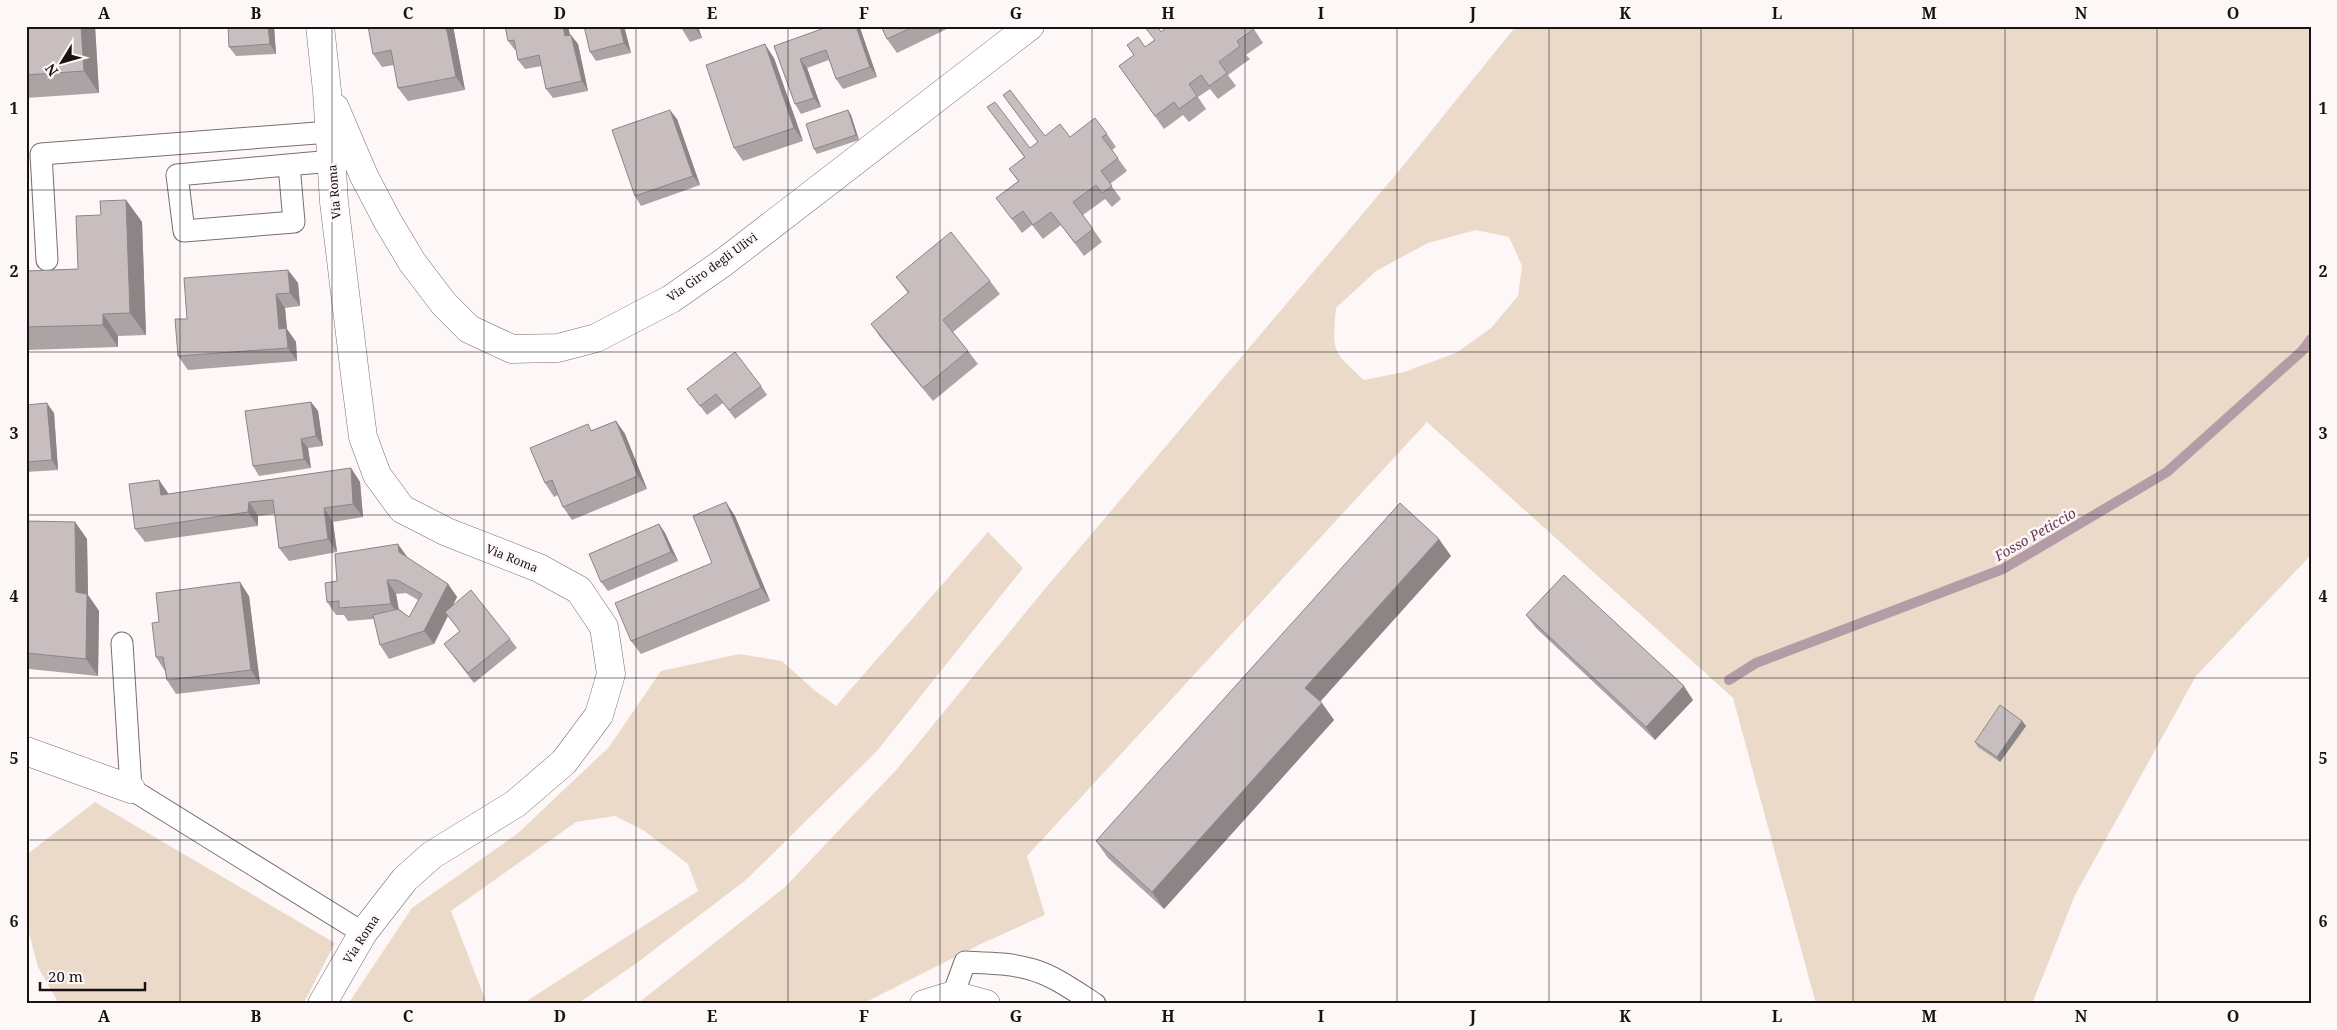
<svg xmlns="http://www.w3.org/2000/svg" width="2337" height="1030" viewBox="0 0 2337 1030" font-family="'Noto Serif',serif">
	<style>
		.green { fill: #ebdac9; fill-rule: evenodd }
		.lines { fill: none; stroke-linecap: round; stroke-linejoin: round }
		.stream { stroke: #b49ca7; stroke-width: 10 }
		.lane-casing { stroke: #786f6d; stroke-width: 23 }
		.street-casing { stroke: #786f6d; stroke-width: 29 }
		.secondary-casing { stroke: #786f6d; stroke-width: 29 }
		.lane { stroke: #fff; stroke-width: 21 }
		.street { stroke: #fff; stroke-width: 28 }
		.secondary { stroke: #fff; stroke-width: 28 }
		.wall { fill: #aca3a5; fill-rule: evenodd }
		.shaded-wall { fill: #8c8586 }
		.building { fill: #c8bec0; stroke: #8c8586 }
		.grid { fill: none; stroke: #171313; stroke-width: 1; stroke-opacity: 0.55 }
		.labels { text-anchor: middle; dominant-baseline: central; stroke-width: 5; stroke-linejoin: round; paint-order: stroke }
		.street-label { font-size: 12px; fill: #171313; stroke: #fef7f7 }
		.water-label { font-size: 14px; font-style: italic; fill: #653851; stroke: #fef7f7 }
		.neatline { fill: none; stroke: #171313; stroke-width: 2 }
		.grid-label { font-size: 16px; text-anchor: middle; font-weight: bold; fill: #171313 }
	</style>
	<rect width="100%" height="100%" fill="#fef7f7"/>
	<!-- green -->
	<path class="green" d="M 1516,26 L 2311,26 L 2311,555 L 2196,676 L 2075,895 L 2032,1004 L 1816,1004 L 1733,698 L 1427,422 L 1027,856 L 1045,915 L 985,942 L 862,1004 L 637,1004 L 784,888 L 897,769 L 1044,590 L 1398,172 ZM 1476,230 L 1509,237 L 1522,266 L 1518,296 L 1491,328 L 1456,353 L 1404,372 L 1364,380 C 1332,350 1332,353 1336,308 L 1376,271 L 1428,243 Z
		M 988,532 L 1023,568 L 877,751 L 746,880 L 634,965 L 577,1004 L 522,1004 L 698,891 L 688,864 L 643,830 L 615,816 L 576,822 L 451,911 L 487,1004 L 348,1004 L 412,908 L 517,834 L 609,747 L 661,671 L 739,654 L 782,661 L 814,690 L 836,706 Z
		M 95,802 L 335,943 L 303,1004 L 59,1004 L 38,967 L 26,922 L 26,855 Z"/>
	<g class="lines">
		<!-- stream -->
		<path class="stream" d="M 1729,680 L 1756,663 L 2003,569 L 2167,472 L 2302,351 L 2311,339"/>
		<defs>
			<path id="lane" d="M 289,165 L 294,222 L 184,231 L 177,175 L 332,161
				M 47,260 L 41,154 L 330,132
				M 122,643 L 131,789 L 363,933
				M 953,995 L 965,962 C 987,963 1009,963 1030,969 C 1053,975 1075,991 1095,1004"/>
			<path id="street" d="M 320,26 L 327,91 L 334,202 L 356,383 L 363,437 L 377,475 L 402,509 L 447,532 L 539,568 L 579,590 L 604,627 L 611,674 L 599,715 L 564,762 L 515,804 L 432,855 L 405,879 L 363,933 L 322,1004
				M 335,108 L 364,176 L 387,220 L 412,262 L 444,304 L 469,329 L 512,349 L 558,348 L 596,338 L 671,299 L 724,262 L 1030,26
				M 26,751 L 131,789"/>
			<path id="secondary" d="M 924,1004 L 953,995 L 986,1004"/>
		</defs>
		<!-- lane casing -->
		<use href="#lane" class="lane-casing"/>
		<!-- street casing -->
		<use href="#street" class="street-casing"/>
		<!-- secondary casing -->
		<use href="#secondary" class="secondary-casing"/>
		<!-- lane -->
		<use href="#lane" class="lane"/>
		<!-- street -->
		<use href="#street" class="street"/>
		<!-- secondary -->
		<use href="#secondary" class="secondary"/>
	</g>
	<!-- wall -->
	<path class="wall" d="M 26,26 L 95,26 L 99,93 L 26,98 Z
		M 274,26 L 276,54 L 236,56 L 229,47 Z
		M 368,26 L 453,26 L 465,90 L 408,101 L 398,88 L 394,65 L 382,67 L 373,54 Z
		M 505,26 L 568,26 L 570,35 L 578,44 L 588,91 L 553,98 L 546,89 L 542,66 L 525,69 L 518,60 L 516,50 L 515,50 L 508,41 Z
		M 624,26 L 631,53 L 596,61 L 590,52 Z
		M 680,26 L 701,26 L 698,27 L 702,38 L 690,42 Z
		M 881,26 L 953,26 L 897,53 L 887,39 Z
		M 1166,26 L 1252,26 L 1263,43 L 1246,55 L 1250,59 L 1228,75 L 1236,86 L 1218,99 L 1210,89 L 1198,97 L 1206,109 L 1189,122 L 1183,115 L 1164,129 L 1119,66 L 1134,55 L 1127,45 L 1145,47 L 1154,40 L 1161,32 L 1167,28 Z
		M 860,28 L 877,77 L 843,89 L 836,79 L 829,60 L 807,68 L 821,107 L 801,114 L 795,104 L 774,46 Z
		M 774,58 L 803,141 L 743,161 L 734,148 Z
		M 1003,95 L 1045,136 L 1070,137 L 1107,134 L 1116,147 L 1112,150 L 1127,171 L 1110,184 L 1121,199 L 1112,207 L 1105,199 L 1083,215 L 1102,242 L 1084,256 L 1061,225 L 1043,239 L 1032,225 L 1022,233 L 996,198 L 1018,181 L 1009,169 L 1024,157 L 987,107 L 1030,148 L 1038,142 Z
		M 848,110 L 851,115 L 859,140 L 817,154 L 814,149 Z
		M 677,119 L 700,185 L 641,206 L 635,196 Z
		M 126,200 L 142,222 L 146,335 L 118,336 L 118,347 L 26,350 L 26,271 L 78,269 L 101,215 Z
		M 288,270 L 298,283 L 300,306 L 285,308 L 287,329 L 296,342 L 297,361 L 188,370 L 178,356 L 187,319 Z
		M 896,277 L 990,281 L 1000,294 L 953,332 L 968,351 L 978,364 L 933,401 L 880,337 L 871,324 L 908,293 Z
		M 761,386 L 767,395 L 735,419 L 723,403 L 707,415 L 687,389 Z
		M 311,402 L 318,411 L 323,446 L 308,448 L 311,468 L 259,476 L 253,466 Z
		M 26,405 L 54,413 L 58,470 L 26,472 Z
		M 616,421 L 625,434 L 647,489 L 572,520 L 563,507 L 558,495 L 554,497 L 545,483 L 592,430 Z
		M 351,468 L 360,482 L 363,517 L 333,522 L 337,552 L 289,561 L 279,548 L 275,514 L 258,516 L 258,526 L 145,542 L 135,529 L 159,480 L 168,494 Z
		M 735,516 L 770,601 L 641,654 L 631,641 L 712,563 Z
		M 26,521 L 75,522 L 87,539 L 88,595 L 99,611 L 98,676 L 29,669 L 26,668 Z
		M 659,524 L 665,533 L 678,561 L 608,591 L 601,582 Z
		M 1451,556 L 1320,702 L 1334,720 L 1164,909 L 1108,858 L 1096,841 Z
		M 408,558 L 448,584 L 457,597 L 453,605 L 510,639 L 517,648 L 474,683 L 444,644 L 460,632 L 448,616 L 434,644 L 389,659 L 380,645 L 374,619 L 348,621 L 344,615 L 336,615 L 327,602 L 337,581 ZM 406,593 L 418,600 L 409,617 L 399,609 L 396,594 Z
		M 249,596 L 260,684 L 176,694 L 167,680 L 165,671 L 156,657 L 159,622 Z
		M 1526,615 L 1693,700 L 1655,740 L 1536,628 Z
		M 2022,721 L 2026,726 L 2000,762 L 1978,747 L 1975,742 Z"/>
	<!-- shaded-wall -->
	<path class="shaded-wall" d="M 81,26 L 95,26 L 99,93 L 84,71 Z
		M 268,26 L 274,26 L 276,54 L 270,44 Z
		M 446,26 L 453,26 L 465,90 L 456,77 Z
		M 563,26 L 568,26 L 572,45 L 565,36 Z
		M 620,26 L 624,26 L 631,53 L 624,43 Z
		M 694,26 L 698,26 L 698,27 L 702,38 Z
		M 856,26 L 859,26 L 860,28 L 877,77 L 870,67 Z
		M 571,35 L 578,44 L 588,91 L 582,81 Z
		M 765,44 L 774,58 L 803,141 L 794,128 Z
		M 800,59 L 807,68 L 821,107 L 814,98 Z
		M 670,110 L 677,119 L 700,185 L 693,176 Z
		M 848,110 L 851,115 L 859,140 L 856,135 Z
		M 126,200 L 142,222 L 146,335 L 130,313 Z
		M 288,270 L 298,283 L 300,306 L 290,293 Z
		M 276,294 L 285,308 L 287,329 L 296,342 L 297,361 L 288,348 L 279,329 Z
		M 103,314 L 118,336 L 118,347 L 103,325 Z
		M 311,402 L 318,411 L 323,446 L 316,436 Z
		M 47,403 L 54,413 L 58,470 L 52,460 Z
		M 616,421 L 625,434 L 647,489 L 638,476 Z
		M 301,439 L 308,448 L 311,468 L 304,459 Z
		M 351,468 L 360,482 L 363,517 L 353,504 Z
		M 159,480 L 168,493 L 170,508 L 161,495 Z
		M 249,502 L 258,516 L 258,526 L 248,512 Z
		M 726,502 L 735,516 L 770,601 L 761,588 Z
		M 324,508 L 333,522 L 337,552 L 328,539 Z
		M 75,522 L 87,539 L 88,595 L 99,611 L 98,676 L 86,659 L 76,592 Z
		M 659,524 L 665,533 L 678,561 L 671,552 Z
		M 1439,539 L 1451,556 L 1317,705 L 1305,688 Z
		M 398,544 L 408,558 L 399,552 Z
		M 387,580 L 396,594 L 400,618 L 391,604 Z
		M 240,582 L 249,596 L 260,684 L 251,670 Z
		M 448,584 L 457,597 L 434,644 L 424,631 Z
		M 1684,686 L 1693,700 L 1655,740 L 1646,727 Z
		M 1322,703 L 1334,720 L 1164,909 L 1152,892 Z
		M 2022,721 L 2026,726 L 2000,762 L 1997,757 Z"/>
	<!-- building -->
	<path class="building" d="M 26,26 L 81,26 L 84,71 L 26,75 Z
		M 228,26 L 268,26 L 270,44 L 229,47 Z
		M 368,26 L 446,26 L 456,77 L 398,88 L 391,50 L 373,54 Z
		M 505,26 L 563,26 L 565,36 L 571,35 L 582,81 L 546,89 L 539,55 L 518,60 L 514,40 L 508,41 Z
		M 584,26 L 620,26 L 624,43 L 590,52 Z
		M 680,26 L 687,26 L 680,29 Z
		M 830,26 L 856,26 L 870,67 L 836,79 L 826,50 L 800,59 L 814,98 L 795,104 L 774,46 Z
		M 881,26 L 915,26 L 887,39 Z
		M 1144,26 L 1157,26 L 1161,32 L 1167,27 L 1167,26 L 1252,26 L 1254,29 L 1237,41 L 1240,46 L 1219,62 L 1227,73 L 1209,86 L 1201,75 L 1189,84 L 1197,96 L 1179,109 L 1174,102 L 1155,116 L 1119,66 L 1134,55 L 1127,45 L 1138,37 L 1145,47 L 1155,40 Z
		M 765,44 L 794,128 L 734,148 L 706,65 Z
		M 1010,90 L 1045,136 L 1060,124 L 1070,137 L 1095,118 L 1107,134 L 1102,137 L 1118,158 L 1101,171 L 1112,186 L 1102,193 L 1096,185 L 1073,202 L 1093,229 L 1075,243 L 1051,212 L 1033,225 L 1023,211 L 1012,219 L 996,198 L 1019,181 L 1009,169 L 1025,157 L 987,107 L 995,102 L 1030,148 L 1038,142 L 1003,95 Z
		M 670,110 L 693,176 L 635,196 L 612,130 Z
		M 848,110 L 856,135 L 814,149 L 806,124 Z
		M 126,200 L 130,313 L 103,314 L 103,325 L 26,327 L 26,271 L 78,269 L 76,216 L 101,215 L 100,201 Z
		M 951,232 L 990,281 L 943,320 L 968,351 L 923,388 L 871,324 L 909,292 L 896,277 Z
		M 288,270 L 290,293 L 276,294 L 279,329 L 286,328 L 288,348 L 178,356 L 175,319 L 187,319 L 184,278 Z
		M 735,352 L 761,386 L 729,410 L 716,394 L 700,406 L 687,389 Z
		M 311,402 L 316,436 L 301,439 L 304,459 L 253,466 L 245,411 Z
		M 47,403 L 52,460 L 26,462 L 26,405 Z
		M 616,421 L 638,476 L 563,507 L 552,480 L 545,483 L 530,448 L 588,424 L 591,431 Z
		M 351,468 L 353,504 L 324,508 L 328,539 L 279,548 L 273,500 L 249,502 L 248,512 L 135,529 L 129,484 L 159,480 L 161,495 Z
		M 726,502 L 761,588 L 631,641 L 615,603 L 712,563 L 693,516 Z
		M 1400,503 L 1439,539 L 1305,688 L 1322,703 L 1152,892 L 1096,841 Z
		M 26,521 L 75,522 L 76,592 L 87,594 L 86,659 L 26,653 Z
		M 659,524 L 671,552 L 601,582 L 589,554 Z
		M 398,544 L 399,552 L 448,584 L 424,631 L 380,645 L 373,615 L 398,609 L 409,617 L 422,594 L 397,580 L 387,580 L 391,604 L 339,608 L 339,601 L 327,602 L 325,583 L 337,581 L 335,554 Z
		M 1564,575 L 1684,686 L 1646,727 L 1526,615 Z
		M 240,582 L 251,670 L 167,680 L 163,657 L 156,657 L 152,623 L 159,622 L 156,593 Z
		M 471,590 L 510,639 L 468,673 L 444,644 L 460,631 L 445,612 Z
		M 2000,705 L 2022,721 L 1997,757 L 1975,742 Z"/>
	<!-- grid -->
	<path class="grid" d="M 180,26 L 180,1004M 332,26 L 332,1004M 484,26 L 484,1004M 636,26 L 636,1004M 788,26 L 788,1004M 940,26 L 940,1004M 1092,26 L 1092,1004M 1245,26 L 1245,1004M 1397,26 L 1397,1004M 1549,26 L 1549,1004M 1701,26 L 1701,1004M 1853,26 L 1853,1004M 2005,26 L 2005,1004M 2157,26 L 2157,1004M 26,190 L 2311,190M 26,352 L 2311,352M 26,515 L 2311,515M 26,678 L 2311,678M 26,840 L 2311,840"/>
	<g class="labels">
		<!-- street labels -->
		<g class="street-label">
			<text transform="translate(334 192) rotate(-95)">Via Roma</text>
			<text transform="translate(712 267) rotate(-36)">Via Giro degli Ulivi</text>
			<text transform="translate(512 558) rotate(22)">Via Roma</text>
			<text transform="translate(361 939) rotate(-57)">Via Roma</text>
		</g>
		<!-- water labels -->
		<g class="water-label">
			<text transform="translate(2035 534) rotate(-30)">Fosso Peticcio</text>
		</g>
	</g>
	<!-- border -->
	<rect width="2337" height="1030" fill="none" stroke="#fef7f7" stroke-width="55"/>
	<!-- north arrow -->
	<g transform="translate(62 62) rotate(233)" stroke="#fef7f7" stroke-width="4" paint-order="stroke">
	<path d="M0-4L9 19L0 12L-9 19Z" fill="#171313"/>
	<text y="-8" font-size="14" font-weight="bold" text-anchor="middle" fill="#171313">N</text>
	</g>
	<!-- scale -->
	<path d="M40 982v8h105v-8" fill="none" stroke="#171313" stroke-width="2.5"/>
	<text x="48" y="982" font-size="15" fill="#171313" stroke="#fef7f7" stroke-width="4" paint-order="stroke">20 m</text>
	<rect x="28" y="28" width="2282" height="974" class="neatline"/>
	<g class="grid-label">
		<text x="104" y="19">A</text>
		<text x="256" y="19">B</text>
		<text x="408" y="19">C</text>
		<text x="560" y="19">D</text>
		<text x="712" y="19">E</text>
		<text x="864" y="19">F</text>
		<text x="1016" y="19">G</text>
		<text x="1168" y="19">H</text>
		<text x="1321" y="19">I</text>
		<text x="1473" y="19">J</text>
		<text x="1625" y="19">K</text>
		<text x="1777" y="19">L</text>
		<text x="1929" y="19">M</text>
		<text x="2081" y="19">N</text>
		<text x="2233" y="19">O</text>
		<text x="14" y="114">1</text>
		<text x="2323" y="114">1</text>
		<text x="14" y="277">2</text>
		<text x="2323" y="277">2</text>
		<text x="14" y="439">3</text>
		<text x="2323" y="439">3</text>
		<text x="14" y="602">4</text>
		<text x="2323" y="602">4</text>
		<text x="14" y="764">5</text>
		<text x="2323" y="764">5</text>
		<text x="14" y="927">6</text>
		<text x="2323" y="927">6</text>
		<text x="104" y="1022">A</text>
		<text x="256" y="1022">B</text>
		<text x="408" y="1022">C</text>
		<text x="560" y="1022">D</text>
		<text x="712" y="1022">E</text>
		<text x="864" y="1022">F</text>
		<text x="1016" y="1022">G</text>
		<text x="1168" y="1022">H</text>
		<text x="1321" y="1022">I</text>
		<text x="1473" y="1022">J</text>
		<text x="1625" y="1022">K</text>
		<text x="1777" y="1022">L</text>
		<text x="1929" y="1022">M</text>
		<text x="2081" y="1022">N</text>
		<text x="2233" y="1022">O</text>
	</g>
</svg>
